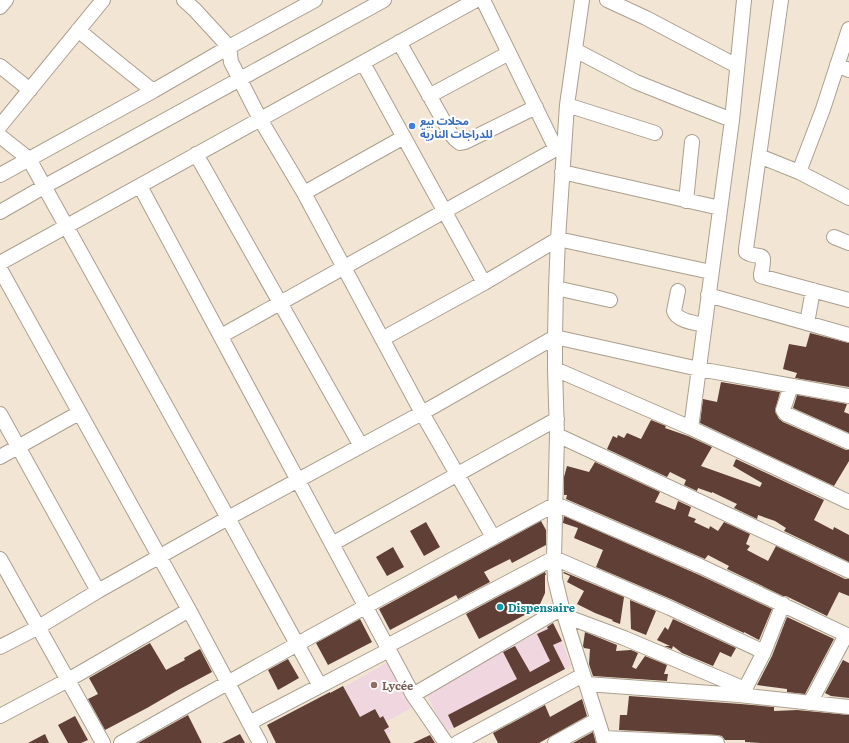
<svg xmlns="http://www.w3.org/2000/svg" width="849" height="743" viewBox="0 0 849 743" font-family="Literata,'Noto Sans Arabic',serif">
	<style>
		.education { fill: #efd6df }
		.building { fill: #5f3f36 }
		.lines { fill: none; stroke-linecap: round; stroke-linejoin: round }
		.minor-casing { stroke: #aa9f8e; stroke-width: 16 }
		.minor { stroke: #fff; stroke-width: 14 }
		.shop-dot { fill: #3f7fe0; stroke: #fff; stroke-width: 1.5 }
		.culture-dot { fill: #0f9aa8; stroke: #fff; stroke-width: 1.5 }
		.education-dot { fill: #8d6e63; stroke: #fff; stroke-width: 1.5 }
		.labels { text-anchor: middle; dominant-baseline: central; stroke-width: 4; stroke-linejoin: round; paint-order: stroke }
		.shop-label { font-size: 11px; font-weight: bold; fill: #366cbe; stroke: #fff; text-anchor: start }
		.culture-label { font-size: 11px; font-weight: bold; fill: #0d838f; stroke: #fff; text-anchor: start }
		.education-label { font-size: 11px; font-weight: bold; fill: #785e54; stroke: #fff; text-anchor: start }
	</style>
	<rect width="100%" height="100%" fill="#f2e5d4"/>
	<!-- education -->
	<path class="education" d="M 554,624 L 562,642 L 571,666 L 445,732 L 425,691 Z
		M 388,662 L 413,707 L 386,722 L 391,731 L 387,734 L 391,743 L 278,743 L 270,729 Z"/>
	<!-- building -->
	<path class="building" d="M 810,333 L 849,343 L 849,387 L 795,378 L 797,373 L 783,369 L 789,344 L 806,347 Z
		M 721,382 L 780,392 L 775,411 L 779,419 L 783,422 L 846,450 L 849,450 L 849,461 L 834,486 L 700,423 L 703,399 L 717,402 Z
		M 797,395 L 847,404 L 844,412 L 849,414 L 849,433 L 793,408 Z
		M 651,420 L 666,426 L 665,428 L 688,436 L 712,447 L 701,466 L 760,487 L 762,483 L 733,466 L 736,459 L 824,500 L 814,520 L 833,530 L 834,527 L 849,535 L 849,562 L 784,531 L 786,528 L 775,521 L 758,515 L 757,519 L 734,508 L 737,504 L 712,492 L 712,493 L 698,488 L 697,491 L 684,485 L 686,480 L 670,472 L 667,477 L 607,449 L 613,436 L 617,438 L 618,435 L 624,438 L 627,433 L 641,439 Z
		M 595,462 L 660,492 L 655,502 L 675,510 L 678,501 L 691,507 L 688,516 L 696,519 L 694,522 L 709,529 L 710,526 L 718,531 L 724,522 L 750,534 L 746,544 L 750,546 L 747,550 L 768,561 L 776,546 L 845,579 L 849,579 L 849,596 L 839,592 L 827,616 L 786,596 L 783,596 L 727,569 L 729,566 L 708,555 L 705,559 L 566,499 L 567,495 L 564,495 L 564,477 L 567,466 L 589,472 Z
		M 564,516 L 697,574 L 772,609 L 759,640 L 744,632 L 744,633 L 673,600 L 596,567 L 603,550 L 574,538 L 578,528 L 563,523 Z
		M 541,521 L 546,530 L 546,545 L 512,563 L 510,559 L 484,572 L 490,582 L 458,599 L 456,595 L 390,630 L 379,609 Z
		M 426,522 L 440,547 L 424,556 L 410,531 Z
		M 393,547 L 404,567 L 387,576 L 376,557 Z
		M 545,572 L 546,575 L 545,575 L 545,593 L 541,602 L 538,608 L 479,639 L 466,614 Z
		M 564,572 L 624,597 L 620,624 L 612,621 L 613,620 L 595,613 L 577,604 L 584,591 L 567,582 L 570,576 L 563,573 Z
		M 630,600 L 656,611 L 646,635 L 631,629 Z
		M 787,617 L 834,639 L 805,694 L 787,692 L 787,689 L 757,685 L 772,656 Z
		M 360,619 L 372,642 L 328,665 L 316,643 Z
		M 673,619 L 736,648 L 731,657 L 720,652 L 713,666 L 682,653 L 673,646 L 672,649 L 664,646 L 670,646 L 657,640 L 665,627 L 668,630 Z
		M 553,623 L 562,641 L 553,645 L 565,669 L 454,728 L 448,715 L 517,679 L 503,652 L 515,646 L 530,672 L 550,661 L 537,634 L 548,629 L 547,627 Z
		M 585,632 L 617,645 L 616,651 L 631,650 L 638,653 L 632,667 L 636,669 L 645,656 L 667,665 L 664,674 L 668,674 L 667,681 L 593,676 L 589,664 L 590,649 L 584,648 L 583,646 Z
		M 150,643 L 166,670 L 185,660 L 184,658 L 200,649 L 212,672 L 178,690 L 147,708 L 105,730 L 88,699 L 98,694 L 89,678 Z
		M 288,659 L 299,678 L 278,690 L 268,670 Z
		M 843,660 L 849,663 L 849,698 L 831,696 L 825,693 Z
		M 343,686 L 360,717 L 375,709 L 380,718 L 383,716 L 389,727 L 384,730 L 391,743 L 276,743 L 267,725 L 330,692 L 330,693 Z
		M 629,696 L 741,704 L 774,707 L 774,711 L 797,710 L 849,715 L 849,743 L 761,743 L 745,742 L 745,740 L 725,740 L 722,736 L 717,735 L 619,730 L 620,715 L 627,715 Z
		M 582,699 L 587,716 L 539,743 L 498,743 L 493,733 L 545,705 L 550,717 Z
		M 188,715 L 202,743 L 138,743 L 179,720 Z
		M 75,716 L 88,740 L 81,743 L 68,743 L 58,725 Z
		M 593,732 L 596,743 L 573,743 Z
		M 45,734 L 49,743 L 28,743 Z
		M 240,734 L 245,743 L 222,743 Z
		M 430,735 L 435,743 L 413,743 Z"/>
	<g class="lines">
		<defs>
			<path id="minor" d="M 184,0 L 195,10 L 229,47 L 231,62 L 260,119 L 304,193 L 422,413 L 493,537
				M 483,0 L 556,149
				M 582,0 L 567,105 L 558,239 L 556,288 L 555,337 L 555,369 L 557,435 L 554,558 L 555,579 L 562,608 L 605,743
				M 607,0 L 646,18 L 737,66
				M 781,0 L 759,156 L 746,249 L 746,252 C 760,261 767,247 761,274 L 761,276 L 764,277 L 849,300
				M 0,7 L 6,0
				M 78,30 L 112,58 L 153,91
				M 399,42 L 451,134 L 455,139 L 460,143 L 465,142 L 536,107
				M 575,50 L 636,82 L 691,104 L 732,120
				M 363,63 L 484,283
				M 837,65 L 849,70
				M 0,66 L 30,90
				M 429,96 L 509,53
				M 567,105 L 655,133
				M 0,126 L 103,0
				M 0,136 L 29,159 L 228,518 L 320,686
				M 196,154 L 361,446
				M 759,156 L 799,172 L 849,198
				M 562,172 L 720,208
				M 799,172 L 823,109 L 849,29
				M 0,175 L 153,91 L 229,47 L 315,0
				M 140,186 L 413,695 L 446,743
				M 304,193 L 404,137
				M 686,201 L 692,142
				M 0,212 L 47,185 L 384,0
				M 834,237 L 849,243
				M 0,263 L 476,0
				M 0,269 L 189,610 L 260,743
				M 556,288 L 610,300
				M 678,291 L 674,311 C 677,321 695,323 704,325
				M 708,295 L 849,335
				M 807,323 L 813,290
				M 221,336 L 556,149 L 564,145
				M 382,339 L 484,283 L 558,239 L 711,272
				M 555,369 L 691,428 L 849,502
				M 791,386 L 783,410 L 786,414 L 849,442
				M 0,414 L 98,591
				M 691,428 L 732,120 L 744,0
				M 557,435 L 849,571
				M 0,457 L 79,413
				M 332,544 L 557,419
				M 0,559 L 103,743
				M 565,616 L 624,638 L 745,689
				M 387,646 L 554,558 L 670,608 L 764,652
				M 0,647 L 37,628 L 98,591 L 228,518 L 422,413 L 555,337 L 699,369 L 849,396
				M 586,684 L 739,695 L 849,707
				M 413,695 L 562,608
				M 739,695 L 745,689 L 764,652 L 783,604
				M 810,703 L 846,635
				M 0,716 L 68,680 L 189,610
				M 249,723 L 389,650
				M 603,738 L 717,743
				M 121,743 C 265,661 409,582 556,504 L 700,566 L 849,636
				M 457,743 L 583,675
				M 555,743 L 597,720"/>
		</defs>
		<!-- minor casing -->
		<use href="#minor" class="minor-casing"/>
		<!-- minor -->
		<use href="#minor" class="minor"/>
	</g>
	<!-- markers -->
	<circle class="shop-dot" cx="412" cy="126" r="4"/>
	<circle class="culture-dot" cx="500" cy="607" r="4"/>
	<circle class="education-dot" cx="374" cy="685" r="4"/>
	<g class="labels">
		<!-- shop labels -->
		<g class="shop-label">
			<text x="420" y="120">محلات بيع<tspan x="420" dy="13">للدراجات النارية</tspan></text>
		</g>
		<!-- culture labels -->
		<g class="culture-label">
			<text x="508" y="607">Dispensaire</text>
		</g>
		<!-- education labels -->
		<g class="education-label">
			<text x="382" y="685">Lycée</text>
		</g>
	</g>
</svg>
